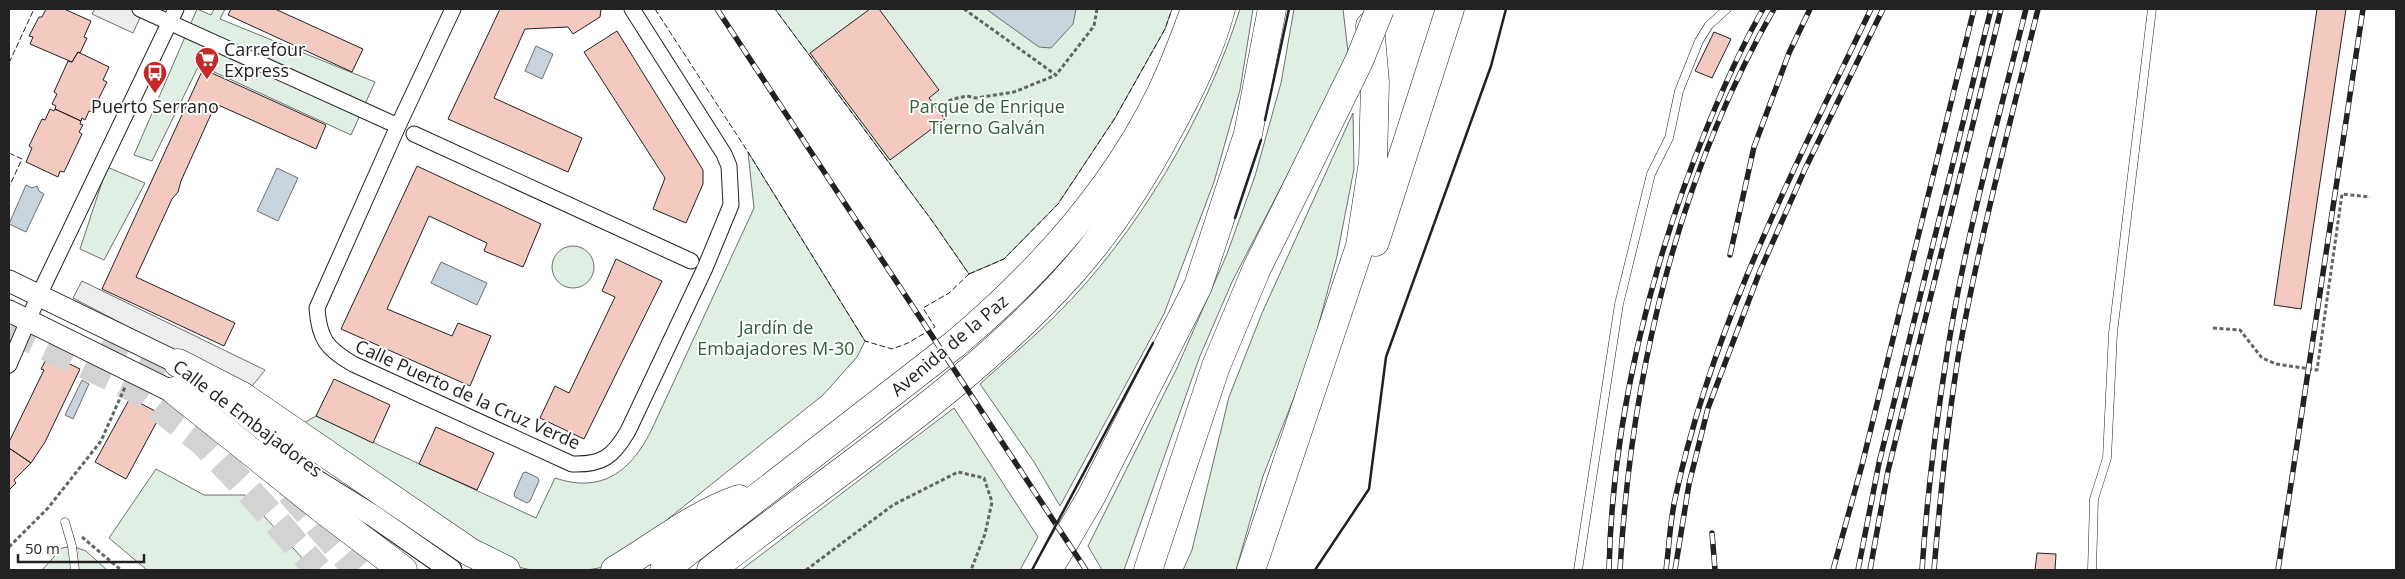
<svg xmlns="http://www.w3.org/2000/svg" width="2405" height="579" viewBox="0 0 2405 579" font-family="'Open Sans',sans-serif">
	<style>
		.green { fill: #e0efe3; stroke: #6f6f6f }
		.parking { fill: #ededed; stroke: #6f6f6f }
		.water { fill: #c7d3dd; stroke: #6f6f6f }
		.building { fill: #f3c9c0; stroke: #222 }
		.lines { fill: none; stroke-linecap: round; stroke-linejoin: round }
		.highway-tunnel { stroke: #d3d3d3; stroke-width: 28; stroke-dasharray: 28 14; stroke-linecap: butt }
		.lane-casing { stroke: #222; stroke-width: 9 }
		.street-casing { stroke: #222; stroke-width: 17 }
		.secondary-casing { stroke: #222; stroke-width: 23 }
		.highway-casing { stroke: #222; stroke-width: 29 }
		.path { stroke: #646464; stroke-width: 3; stroke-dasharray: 4 2.5; stroke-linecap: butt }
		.lane { stroke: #fff; stroke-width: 8 }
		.street { stroke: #fff; stroke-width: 15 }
		.secondary { stroke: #fff; stroke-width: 21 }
		.highway { stroke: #fff; stroke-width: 28 }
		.rail-casing { stroke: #222; stroke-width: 5.5 }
		.rail { stroke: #fff; stroke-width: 4; stroke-dasharray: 11; stroke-linecap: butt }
		.highway-bridge-casing { stroke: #222; stroke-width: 29; stroke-linecap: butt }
		.highway-bridge { stroke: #fff; stroke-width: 28 }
		.fence { stroke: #222; stroke-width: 1; stroke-dasharray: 6 2.5; stroke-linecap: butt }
		.wall { stroke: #222; stroke-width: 2.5 }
		.labels { text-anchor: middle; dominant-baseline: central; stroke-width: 4; stroke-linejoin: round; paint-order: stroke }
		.poi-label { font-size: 18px; fill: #222; stroke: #fff; text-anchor: start }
		.park-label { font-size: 18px; fill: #2f5e38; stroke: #fff }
		.street-label { font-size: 18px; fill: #222; stroke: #fff }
	</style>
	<rect width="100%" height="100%" fill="#fff"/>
	<!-- green -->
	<path class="green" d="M 197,9 L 211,15 L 214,9 L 225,9 L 220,19 L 375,82 L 351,135 L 199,65 L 152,161 L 134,155 Z
		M 775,9 L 1172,9 L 1165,29 L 1115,118 L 1058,204 L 1004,259 L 969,274 L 933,222 Z
		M 1240,9 L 1253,9 L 1240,90 L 1214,182 L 1164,314 L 1060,506 L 1034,462 L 980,384 C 1005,361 1032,339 1056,315 C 1137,235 1206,117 1240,9 Z
		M 1294,9 L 1343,9 L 1348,52 L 1320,112 L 1232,282 L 1200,356 L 1124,570 L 1102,570 L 1088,546 L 1176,370 L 1227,254 L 1255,176 L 1281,83 Z
		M 1353,113 L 1354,169 L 1337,256 L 1310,357 L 1263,476 L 1236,570 L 1183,570 L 1192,550 L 1229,397 L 1262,313 Z
		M 748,152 L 865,341 L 857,357 L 823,395 L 623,555 L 599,568 L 587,570 L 532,570 L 522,568 L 474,541 L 302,424 L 316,416 L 536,518 L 555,478 C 602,494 631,471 651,431 L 754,208 Z
		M 107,167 L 145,183 L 104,260 L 80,249 Z
		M552 267a21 21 0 1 1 42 0a21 21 0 1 1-42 0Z
		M 954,408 L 1038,537 L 1020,570 L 741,570 Z
		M 156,469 L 204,495 L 245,495 L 313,570 L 147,570 L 109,538 Z
		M 72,546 L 86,551 L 107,570 L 42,570 L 62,548 Z"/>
	<!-- parking -->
	<path class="parking" d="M 95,9 L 144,9 L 133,33 L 92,14 Z
		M 82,281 L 265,370 L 249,390 L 73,298 Z"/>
	<!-- water -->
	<path class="water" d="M 986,9 L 1076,9 L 1073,24 L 1051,48 L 1039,47 Z
		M 536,46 L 553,54 L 542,79 L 525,71 Z
		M 277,168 L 298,178 L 278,221 L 257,211 Z
		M 26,185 L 32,188 L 37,186 L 39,191 L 44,194 L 26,232 L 9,224 Z
		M 441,262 L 487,283 L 477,305 L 431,283 Z
		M 82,380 L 89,384 L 73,419 L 65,415 Z
		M 526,472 L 538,478 L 539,481 L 530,501 L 527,503 L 515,497 L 514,494 L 523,473 Z"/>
	<!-- building -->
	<path class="building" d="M 46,9 L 64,9 L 91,21 L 84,37 L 87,38 L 80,53 L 78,52 L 72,62 L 30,44 L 33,37 L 29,36 L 39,17 L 42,17 Z
		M 231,9 L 275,9 L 363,49 L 352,72 L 228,15 Z
		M 500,9 L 601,9 L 600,17 L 573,34 L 568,27 L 525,29 L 494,98 L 582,138 L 568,172 L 448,119 Z
		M 870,9 L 879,9 L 939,90 L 929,98 L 945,119 L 890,160 L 810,53 Z
		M 2317,9 L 2346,9 L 2301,309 L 2274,305 Z
		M 617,31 L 703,170 L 703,184 L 686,223 L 653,209 L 665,178 L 584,52 Z
		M 1714,32 L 1731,39 L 1712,78 L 1695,71 Z
		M 78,52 L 109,67 L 103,80 L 107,82 L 92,112 L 89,111 L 85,120 L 82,118 L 81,121 L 55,109 L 56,106 L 52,104 L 57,94 L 54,92 L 68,61 L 72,62 Z
		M 203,69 L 326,125 L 316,149 L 216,104 L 212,112 L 181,181 L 178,192 L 172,199 L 136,277 L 235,323 L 224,346 L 102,289 Z
		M 50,109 L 54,111 L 55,109 L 81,121 L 80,124 L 83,125 L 79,132 L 82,134 L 64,172 L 60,171 L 58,177 L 26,162 L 32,148 L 29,146 L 42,119 L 45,120 Z
		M 417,166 L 541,224 L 523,267 L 484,251 L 487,243 L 429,216 L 387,309 L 452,336 L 458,323 L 491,336 L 470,386 L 341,329 Z
		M 616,259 L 662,281 L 584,439 L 540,418 L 555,386 L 569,393 L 615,297 L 602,291 Z
		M 49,354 L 80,369 L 45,442 L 31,463 L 9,448 L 9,442 L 44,370 L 41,369 Z
		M 334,379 L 390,405 L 373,443 L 316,416 Z
		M 130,398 L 161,414 L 126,479 L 95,462 Z
		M 436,427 L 494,453 L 477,490 L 419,464 Z
		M 9,448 L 31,463 L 14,480 L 16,483 L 9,490 Z
		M 2037,553 L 2056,554 L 2055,570 L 2035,570 Z"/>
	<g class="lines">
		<!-- highway-tunnel -->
		<path class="highway-tunnel" d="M 9,329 L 134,388 L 203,442 L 261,504 L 318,570
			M 104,338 L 154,364 L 199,401
			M 290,492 L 357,570"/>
		<defs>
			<path id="lane" d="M 65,522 L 72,546 L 75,570
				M 1578,570 L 1619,304 L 1651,174 L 1669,138 L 1679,91 L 1699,41 L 1709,25 L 1727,9
				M 2092,570 L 2094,499 L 2107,458 L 2113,333 L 2152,9"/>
			<path id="street" d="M 140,9 L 398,126
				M 453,9 L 398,126 L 317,308 C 319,339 327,349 353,364 L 572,464 C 602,465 613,457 628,431 L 705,268 L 731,205 L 729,166 L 724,154 L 632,9
				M 414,134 L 691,261
				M 9,365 L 39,295 L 176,9"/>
			<path id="secondary" d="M 9,281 L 178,363 L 289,450
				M 9,311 L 187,399
				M 265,449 L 372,515 L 451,570"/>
			<path id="highway" d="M 1375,242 L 1450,9
				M 178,363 L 242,396 L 470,552 L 506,570
				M 175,391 L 325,511 L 403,570
				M 615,570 C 656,546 693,515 739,499
				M 664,570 L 955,344 C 1037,275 1114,190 1161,93 C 1174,66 1185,37 1195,9
				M 711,570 C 833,474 969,388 1073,271 C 1110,229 1141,182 1167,133 C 1189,93 1209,53 1221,9
				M 1048,570 L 1091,497 L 1198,286 L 1248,134 L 1272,9
				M 1148,570 L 1216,366 L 1257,268 L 1305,171
				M 1251,570 L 1360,246 L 1373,162 L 1375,82 L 1370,26"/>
		</defs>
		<!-- lane casing -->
		<use href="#lane" class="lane-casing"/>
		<!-- street casing -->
		<use href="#street" class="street-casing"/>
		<!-- secondary casing -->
		<use href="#secondary" class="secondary-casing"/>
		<!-- highway casing -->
		<use href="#highway" class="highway-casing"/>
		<!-- path -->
		<path class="path" d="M 964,9 L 1056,75 L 1094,26 L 1097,9
			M 937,107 L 953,99 L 967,96 L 976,98 L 1014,92 L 1056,75
			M 2213,328 L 2240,330 L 2262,358 L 2276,364 L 2317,370 L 2342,194 L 2370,197
			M 82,537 L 121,570
			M 9,547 L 48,508 L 101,441 L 125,387
			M 806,570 L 893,505 L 958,472 L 984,478 L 992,502 L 985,534 L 971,570"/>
		<!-- lane -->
		<use href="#lane" class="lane"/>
		<!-- street -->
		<use href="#street" class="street"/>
		<!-- secondary -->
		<use href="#secondary" class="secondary"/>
		<!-- highway -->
		<use href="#highway" class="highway"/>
		<defs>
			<path id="rail" d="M 717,9 L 1086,570
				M 1730,255 L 1754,147 L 1789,53 L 1810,9
				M 1712,533 L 1715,570
				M 1609,570 C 1612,421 1651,263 1708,125 C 1724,86 1742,46 1763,9
				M 1620,570 C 1631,376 1677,178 1774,9
				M 1666,570 C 1669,547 1670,522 1675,499 C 1712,326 1795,167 1871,9
				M 1675,570 L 1689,484 L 1708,408 L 1760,271 L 1805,169 L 1883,9
				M 1833,570 L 1862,465 L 1974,9
				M 1858,570 L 1879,463 L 1991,9
				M 1870,570 L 1888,471 L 2001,9
				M 1922,570 C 1927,496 1936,422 1948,348 C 1966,234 1998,121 2026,9
				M 1934,570 C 1940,498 1947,424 1959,352 C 1980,237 2010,123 2038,9
				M 2278,570 L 2363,9"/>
		</defs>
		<!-- rail casing -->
		<use href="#rail" class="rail-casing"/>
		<!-- rail -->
		<use href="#rail" class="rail"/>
		<defs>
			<path id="highway-bridge" d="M 1305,171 L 1359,61 L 1380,9"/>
		</defs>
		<!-- highway-bridge casing -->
		<use href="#highway-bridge" class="highway-bridge-casing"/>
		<!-- highway-bridge -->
		<use href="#highway-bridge" class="highway-bridge"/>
		<!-- fence -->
		<path class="fence" d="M 655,9 L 748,152 L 865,341 L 892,349 L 908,343 L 935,327 L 923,308 L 949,293 L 969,274 L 933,222 L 775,9
			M 9,63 L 34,9
			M 9,153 L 22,159 L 9,187
			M 969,274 L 1004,259 L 1058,204 L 1115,118 L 1165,29 L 1172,9"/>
		<!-- wall -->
		<path class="wall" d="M 1265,120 L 1289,9
			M 1235,218 L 1261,140
			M 1032,570 L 1153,343
			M 1315,570 L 1369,489 L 1386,357 L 1491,66 L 1506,9"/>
	</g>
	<!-- icons -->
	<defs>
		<symbol id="supermarket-pin" viewBox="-11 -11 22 30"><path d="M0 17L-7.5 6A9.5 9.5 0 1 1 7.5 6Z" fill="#c62828" stroke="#fff"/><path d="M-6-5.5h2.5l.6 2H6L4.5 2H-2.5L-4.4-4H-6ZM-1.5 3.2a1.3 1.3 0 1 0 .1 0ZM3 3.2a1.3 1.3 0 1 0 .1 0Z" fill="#fff"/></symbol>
		<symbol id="bus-pin" viewBox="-11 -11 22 30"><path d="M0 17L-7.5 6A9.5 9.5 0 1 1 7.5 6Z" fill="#c62828" stroke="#fff"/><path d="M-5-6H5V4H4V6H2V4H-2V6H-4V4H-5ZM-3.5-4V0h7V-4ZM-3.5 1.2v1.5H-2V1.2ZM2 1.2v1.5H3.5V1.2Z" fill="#fff"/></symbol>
	</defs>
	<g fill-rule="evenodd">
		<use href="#supermarket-pin" x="193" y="45" width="28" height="38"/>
		<use href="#bus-pin" x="141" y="59" width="28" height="38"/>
	</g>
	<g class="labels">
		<!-- poi labels -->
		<g class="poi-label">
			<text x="224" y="49">Carrefour<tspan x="224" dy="21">Express</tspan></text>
			<text x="155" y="106" text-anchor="middle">Puerto Serrano</text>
		</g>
		<!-- park labels -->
		<g class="park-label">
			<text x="987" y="106">Parque de Enrique<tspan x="987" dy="21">Tierno Galván</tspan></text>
			<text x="776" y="327">Jardín de<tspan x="776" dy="21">Embajadores M-30</tspan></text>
		</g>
		<!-- street labels -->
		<g class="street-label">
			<text transform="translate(949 345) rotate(-40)">Avenida de la Paz</text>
			<text transform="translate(468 394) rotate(24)">Calle Puerto de la Cruz Verde</text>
			<text transform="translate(248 418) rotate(37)">Calle de Embajadores</text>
		</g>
	</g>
	<!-- border -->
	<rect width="2405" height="579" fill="none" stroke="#222222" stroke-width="20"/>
	<!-- scale -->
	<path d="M18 554v8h126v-8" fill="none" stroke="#222222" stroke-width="2.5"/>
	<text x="25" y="554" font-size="15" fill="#222222" stroke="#ffffff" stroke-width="4" paint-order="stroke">50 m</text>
</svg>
